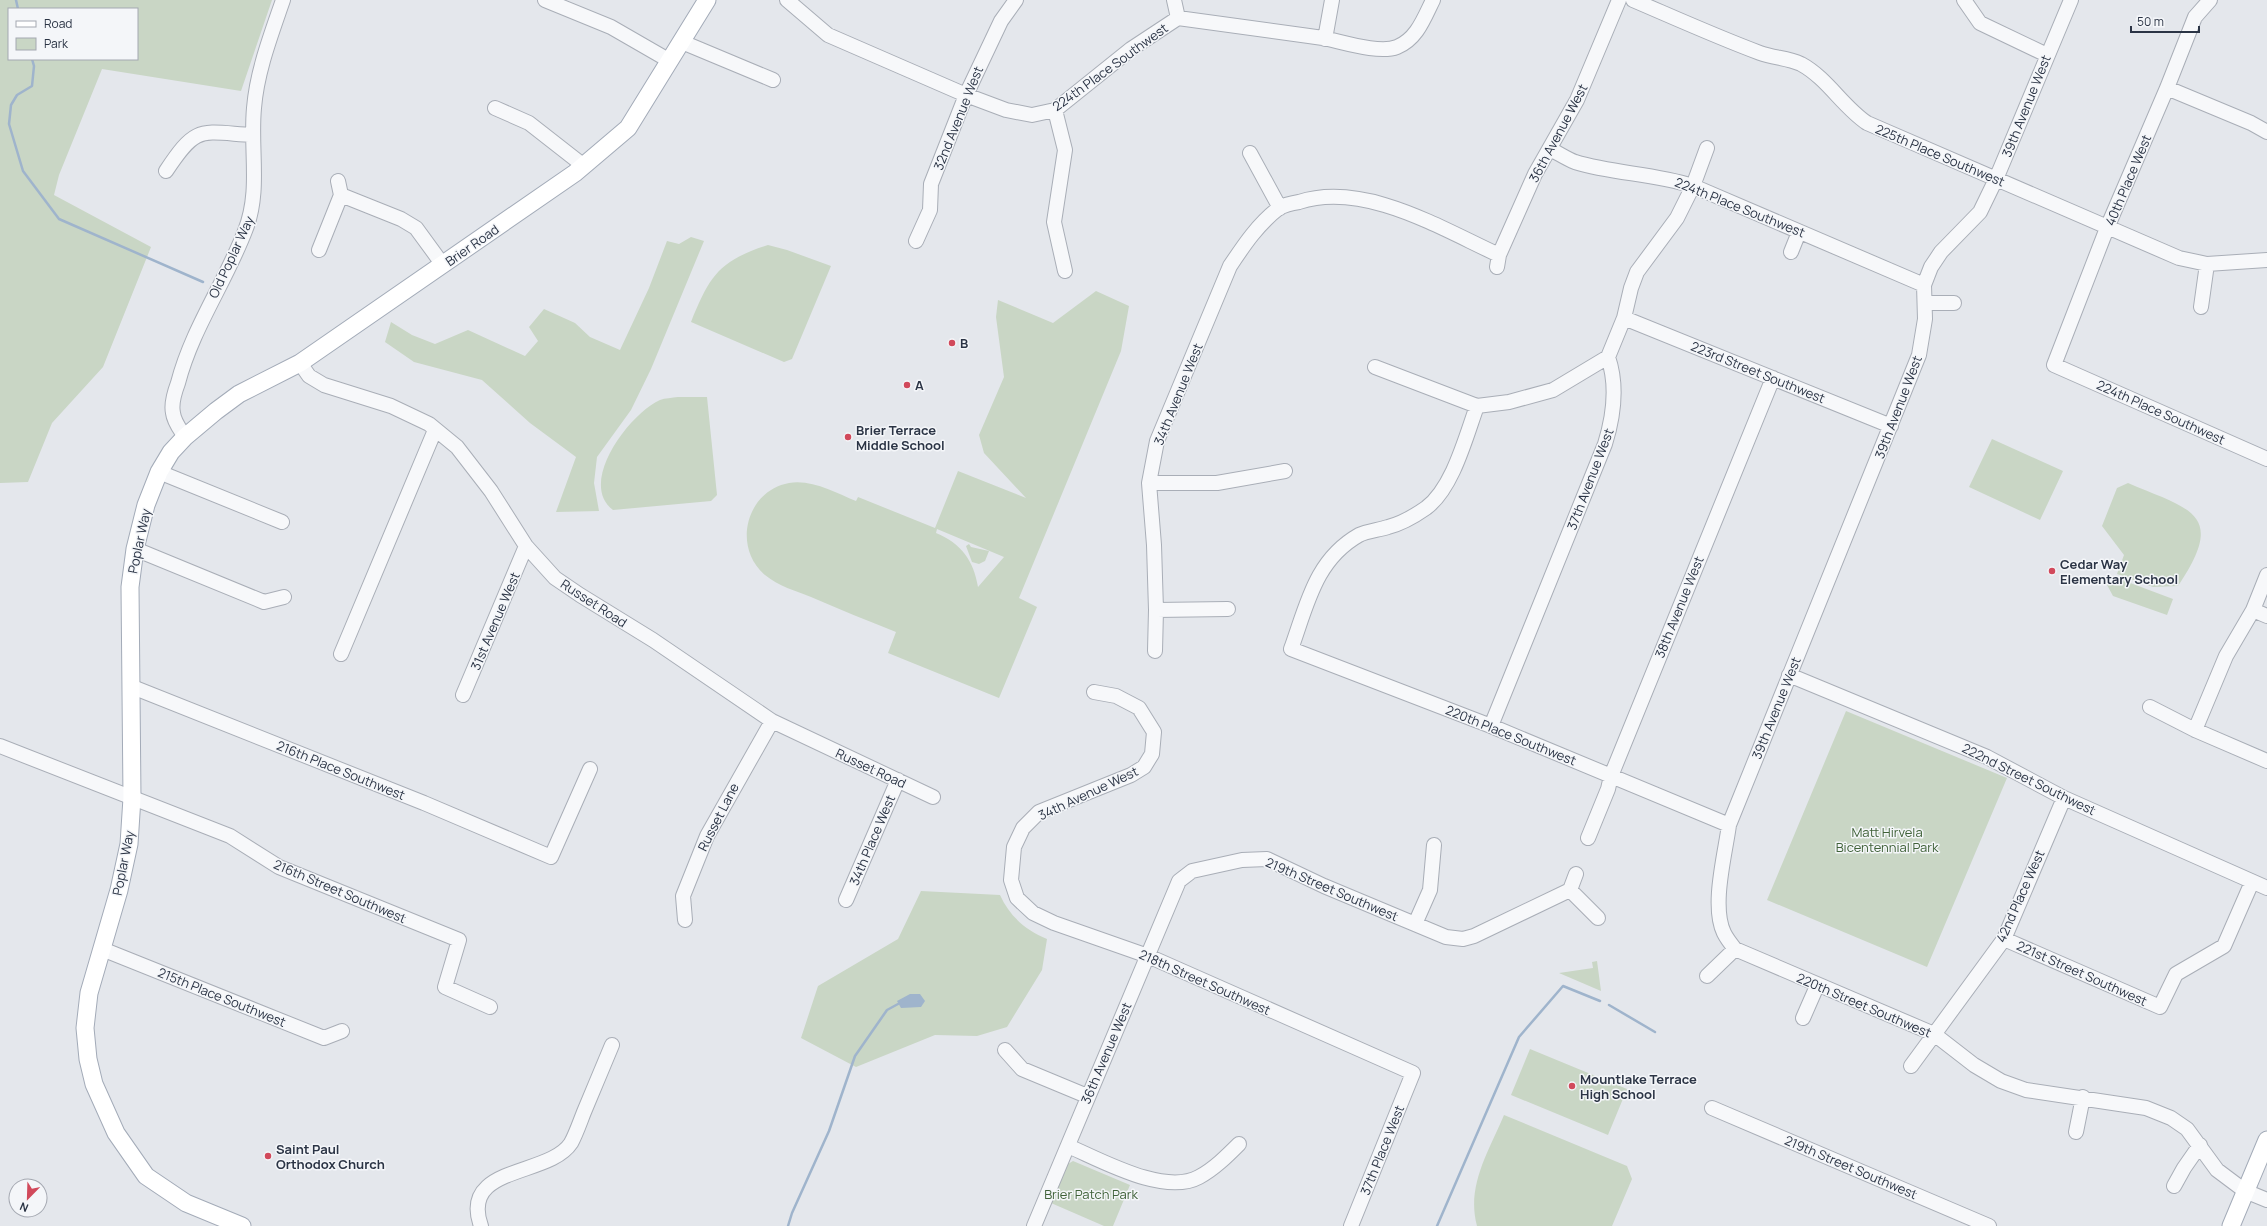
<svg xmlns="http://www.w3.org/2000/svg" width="2267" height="1226" viewBox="0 0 2267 1226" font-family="Manrope,sans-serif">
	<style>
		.green { fill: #c9d6c5; fill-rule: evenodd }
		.water { fill: #9fb4cc }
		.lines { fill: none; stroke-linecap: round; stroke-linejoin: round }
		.stream { stroke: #9fb4cc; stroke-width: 2.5 }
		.minor-casing { stroke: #a9aeb7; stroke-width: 16 }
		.major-casing { stroke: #a3abb8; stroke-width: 19 }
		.minor { stroke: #f7f8fa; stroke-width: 14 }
		.major { stroke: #fff; stroke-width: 17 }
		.poi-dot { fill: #d1495b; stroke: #f4f6f9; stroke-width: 1.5 }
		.labels { text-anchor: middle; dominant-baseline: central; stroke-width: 3; stroke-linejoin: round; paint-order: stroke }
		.street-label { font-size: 13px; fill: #2b3445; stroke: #f4f6f9 }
		.poi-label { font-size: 13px; font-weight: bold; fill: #2b3445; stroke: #f4f6f9; text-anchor: start }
		.park-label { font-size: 13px; fill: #3f6138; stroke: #f4f6f9 }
	</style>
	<rect width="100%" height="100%" fill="#e4e7ec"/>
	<!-- green -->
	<path class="green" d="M 0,0 L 272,0 L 241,91 L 102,69 L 59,175 L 54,195 L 151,247 L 103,367 L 52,423 L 28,482 L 0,483 ZM 9,9 L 137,9 L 137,59 L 9,59 Z
		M 691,237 L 704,241 L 651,369 L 631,410 L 597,457 L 594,483 L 599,511 L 556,512 L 576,457 L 530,423 L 482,380 L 414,362 L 385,342 L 391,322 L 412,335 L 435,344 L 468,330 L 525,356 L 538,341 L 529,327 L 544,309 L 575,323 L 590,337 L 620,350 L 649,288 L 667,241 L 679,244 Z
		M 768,245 L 787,250 L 831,266 L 792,359 L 784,362 L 691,322 C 710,275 719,261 768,245 Z
		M 1096,291 L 1129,306 L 1121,351 L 1019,598 L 1037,607 L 999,698 L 888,653 L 896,632 C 868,621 839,609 811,597 C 796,591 778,586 765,575 C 732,547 746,491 789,483 C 812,479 836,493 856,501 L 858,497 L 935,528 L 958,471 L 1026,498 L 984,453 L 979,435 L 1004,377 L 996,317 L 998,300 L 1053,323 ZM 937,529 L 1004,557 L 978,587 C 974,561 961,543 936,533 Z
		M 678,397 L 707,397 L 717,495 L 711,501 L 613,510 C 577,483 630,413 660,400 C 665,398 672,398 678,397 Z
		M 1992,439 L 2063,471 L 2040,520 L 1969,487 Z
		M 2128,483 C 2191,510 2227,513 2178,586 L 2153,587 L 2117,574 L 2124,555 L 2102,526 L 2117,488 Z
		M 969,544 L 971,547 L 989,551 L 985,561 L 979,564 L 972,562 L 966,546 Z
		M 2117,578 L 2173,599 L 2167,615 L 2113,596 L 2106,583 Z
		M 1846,711 L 2007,778 L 1927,967 L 1767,900 Z
		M 921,891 L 1000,895 C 1010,917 1026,930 1047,939 L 1042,970 L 1007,1027 L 977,1036 L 935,1035 L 856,1067 L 801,1038 L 818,986 L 898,939 Z
		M 1597,961 L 1601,991 L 1559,973 L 1593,968 L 1592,962 Z
		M 1530,1049 L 1627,1089 L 1608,1135 L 1511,1095 Z
		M 1504,1115 L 1627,1166 L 1632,1179 L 1612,1226 L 1477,1226 C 1466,1186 1489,1151 1504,1115 Z
		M 1073,1161 L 1130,1185 L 1113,1226 L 1104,1226 L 1051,1203 L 1068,1164 Z"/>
	<!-- water -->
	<path class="water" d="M 910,994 L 920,994 L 925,1001 L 921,1007 L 901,1008 L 897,1001 Z"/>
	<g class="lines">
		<!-- stream -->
		<path class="stream" d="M 16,0 L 18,9
			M 32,59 L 34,66 L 32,86 L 17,95 L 11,105 L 9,124 L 23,171 L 59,219 L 203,282
			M 1609,1005 L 1655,1032
			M 788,1226 L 792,1213 L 829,1131 L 855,1056 L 887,1010 L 898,1004
			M 1437,1226 L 1519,1037 L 1563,986 L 1600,1001"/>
		<defs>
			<path id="minor" d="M 545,0 L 611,27 L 670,61
				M 787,0 L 828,35 L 966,95 L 1006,110 L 1032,115 L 1055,110 L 1131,49 L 1178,18 C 1227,25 1275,31 1323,38 C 1343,42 1379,54 1397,47 C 1417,39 1424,18 1433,0
				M 1174,0 L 1178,18
				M 1633,0 C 1675,18 1717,37 1760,53 C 1774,58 1788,58 1801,64 C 1827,78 1843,107 1867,123 L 2179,258 L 2207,264 L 2267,260
				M 1964,0 L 1980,23 L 2047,55
				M 2071,0 L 1996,179 L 1980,212 L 1941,252 L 1931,267 L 1924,285 L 1925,319 L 1919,355 L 1729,825 C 1725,855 1711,906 1724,933 C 1727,939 1731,944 1735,949 L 1934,1034 L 1974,1065 L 2001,1081 L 2026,1090 L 2146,1108 L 2171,1118 L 2187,1129 L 2217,1170 L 2245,1191 L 2267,1200
				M 2210,0 L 2195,17 L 2167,88 L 2107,228 L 2054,365 L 2267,459
				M 1325,39 L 1332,0
				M 682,42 L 773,80
				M 2167,88 L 2251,123 L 2267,132
				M 495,108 L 529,123 L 584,166
				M 1055,110 L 1065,150 L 1054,222 L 1065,271
				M 1550,149 C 1558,153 1567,159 1575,162 C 1614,174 1653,173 1693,186 L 1924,285
				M 1250,153 L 1280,208
				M 166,171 C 197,124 200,132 253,135
				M 338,181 L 341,195
				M 341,195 L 401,219 L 416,228 L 443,265
				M 916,241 L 930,210 L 931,184 L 966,95 L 1001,21 L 1016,0
				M 319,250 L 341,195
				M 1791,252 L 1799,232
				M 1497,267 L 1499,255 L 1535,174 L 1577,100 L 1619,0
				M 1925,303 L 1954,303
				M 2201,307 L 2207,264
				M 1624,318 L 1891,426
				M 300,363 L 309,376 L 324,385 L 391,406 L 429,424 L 457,447 L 491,491 L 526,546 L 555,578 L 580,595 L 653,640 L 772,721 L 933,797
				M 1375,367 L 1477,406 L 1509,402 L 1553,390 L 1608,357
				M 1477,406 C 1466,436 1453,488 1426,508 C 1416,515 1400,524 1388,527 C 1379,530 1367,531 1359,535 C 1315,560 1307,605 1291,649 L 1491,726 L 1729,825
				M 185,437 C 180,429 174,422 173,413 C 171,404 175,391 178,383 C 192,329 225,283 245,231 C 261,191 250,150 254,108 C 257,71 271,35 283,0
				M 159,472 L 282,522
				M 1149,483 L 1217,483 L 1285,471
				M 135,549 L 264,602 L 284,597
				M 1156,610 L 1228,609
				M 2253,610 L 2267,616
				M 1155,651 L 1156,610 L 1154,545 L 1149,483 L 1157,441 L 1230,266 C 1244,245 1258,224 1279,208 C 1284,205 1293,203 1299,202 C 1364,181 1440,228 1499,255
				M 341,654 L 435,430
				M 1789,675 L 1987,757 L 2064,798 L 2267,888
				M 130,686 L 424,803 L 551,857 L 590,769
				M 1094,692 L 1116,696 L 1139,708 L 1154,732 L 1152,754 L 1144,767 L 1131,775 L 1039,812 L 1023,828 L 1014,847 L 1011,880 L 1017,898 L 1033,913 L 1054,923 L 1148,956 L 1413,1073 L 1351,1226
				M 463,695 L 526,546
				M 2150,707 L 2195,730 L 2267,761
				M 1491,726 L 1605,444 C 1614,415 1618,386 1608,357 L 1624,318 L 1631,288 L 1637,272 L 1677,218 L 1693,186 L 1707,148
				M 2195,730 L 2226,656 L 2253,610 L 2267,575
				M 0,746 L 230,836 L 279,867 L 459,940 L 445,987 L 490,1007
				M 1588,838 L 1608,789 L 1611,776 L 1773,378
				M 1570,890 L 1598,918
				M 846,900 L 898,780
				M 685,920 L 683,896 L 707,836 L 772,721
				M 1415,924 L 1430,890 L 1434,845
				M 2004,939 L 2160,1007 L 2176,974 L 2224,946 L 2252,882
				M 102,949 L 324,1038 L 342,1031
				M 1707,976 L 1735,949
				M 1803,1018 L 1817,986
				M 1005,1050 L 1022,1069 L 1087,1096
				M 1911,1066 L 2004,939 L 2064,798
				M 1712,1108 L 1989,1226
				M 2076,1132 L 2083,1097
				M 1068,1146 C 1101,1160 1164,1196 1199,1177 C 1214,1169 1227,1156 1239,1144
				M 2174,1186 L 2184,1168 L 2200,1145
				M 481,1226 C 459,1165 549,1177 571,1143 C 576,1134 580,1122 584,1112 C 593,1090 603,1067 612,1045
				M 1034,1226 L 1179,881 L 1192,871 L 1242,860 L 1267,859 L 1324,886 L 1446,937 L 1463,939 L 1474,936 L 1570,890 L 1576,874"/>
			<path id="major" d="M 242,1226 L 186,1203 L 146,1176 L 116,1133 L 94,1084 L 88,1059 L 85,1028 L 89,993 L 119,890 L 129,844 L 132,798 L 130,587 L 135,549 L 146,505 L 159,472 L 171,452 L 185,437 L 216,411 L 239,394 L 300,363 L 575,173 L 628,128 L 707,0
				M 2231,1226 L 2267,1140"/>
		</defs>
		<!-- minor casing -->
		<use href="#minor" class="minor-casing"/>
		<!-- major casing -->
		<use href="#major" class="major-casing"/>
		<!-- minor -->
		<use href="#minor" class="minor"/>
		<!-- major -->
		<use href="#major" class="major"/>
	</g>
	<!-- markers -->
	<g class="poi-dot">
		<circle cx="952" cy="343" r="4"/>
		<circle cx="907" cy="385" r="4"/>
		<circle cx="848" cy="437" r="4"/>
		<circle cx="2052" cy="571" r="4"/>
		<circle cx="1572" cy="1086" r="4"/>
		<circle cx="268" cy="1156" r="4"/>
	</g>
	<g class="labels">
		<!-- street labels -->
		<g class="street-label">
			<text transform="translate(1110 67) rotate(-36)">224th Place Southwest</text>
			<text transform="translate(2026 106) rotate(-68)">39th Avenue West</text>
			<text transform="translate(958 118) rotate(-68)">32nd Avenue West</text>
			<text transform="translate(1558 133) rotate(-62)">36th Avenue West</text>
			<text transform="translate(1940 155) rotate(23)">225th Place Southwest</text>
			<text transform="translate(2128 180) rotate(-67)">40th Place West</text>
			<text transform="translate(1740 207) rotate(22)">224th Place Southwest</text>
			<text transform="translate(472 245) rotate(-35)">Brier Road</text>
			<text transform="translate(231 257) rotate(-65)">Old Poplar Way</text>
			<text transform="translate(1758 372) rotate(22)">223rd Street Southwest</text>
			<text transform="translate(1178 394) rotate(-68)">34th Avenue West</text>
			<text transform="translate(1898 407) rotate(-69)">39th Avenue West</text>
			<text transform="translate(2161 412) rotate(24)">224th Place Southwest</text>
			<text transform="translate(1590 479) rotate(-69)">37th Avenue West</text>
			<text transform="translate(139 541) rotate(-78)">Poplar Way</text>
			<text transform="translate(594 603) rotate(33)">Russet Road</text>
			<text transform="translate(1679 607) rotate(-68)">38th Avenue West</text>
			<text transform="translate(495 621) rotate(-67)">31st Avenue West</text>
			<text transform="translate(1776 708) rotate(-68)">39th Avenue West</text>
			<text transform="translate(1511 735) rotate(22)">220th Place Southwest</text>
			<text transform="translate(871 768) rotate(25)">Russet Road</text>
			<text transform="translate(341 770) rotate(22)">216th Place Southwest</text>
			<text transform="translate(2029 779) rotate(26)">222nd Street Southwest</text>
			<text transform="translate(1088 793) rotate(-25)">34th Avenue West</text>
			<text transform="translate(718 817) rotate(-63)">Russet Lane</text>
			<text transform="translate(872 840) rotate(-67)">34th Place West</text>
			<text transform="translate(123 863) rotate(-79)">Poplar Way</text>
			<text transform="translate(1332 889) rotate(23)">219th Street Southwest</text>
			<text transform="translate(340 891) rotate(23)">216th Street Southwest</text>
			<text transform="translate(2020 896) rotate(-66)">42nd Place West</text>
			<text transform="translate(2082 973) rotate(24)">221st Street Southwest</text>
			<text transform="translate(1205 982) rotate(24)">218th Street Southwest</text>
			<text transform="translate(222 997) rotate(22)">215th Place Southwest</text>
			<text transform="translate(1864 1005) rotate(23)">220th Street Southwest</text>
			<text transform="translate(1106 1053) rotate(-67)">36th Avenue West</text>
			<text transform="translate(1382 1150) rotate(-68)">37th Place West</text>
			<text transform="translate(1851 1167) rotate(23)">219th Street Southwest</text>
		</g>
		<!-- poi labels -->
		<g class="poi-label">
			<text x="960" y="343">B</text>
			<text x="915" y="385">A</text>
			<text x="856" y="430">Brier Terrace<tspan x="856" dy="15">Middle School</tspan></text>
			<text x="2060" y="564">Cedar Way<tspan x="2060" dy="15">Elementary School</tspan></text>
			<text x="1580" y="1079">Mountlake Terrace<tspan x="1580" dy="15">High School</tspan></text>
			<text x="276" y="1149">Saint Paul<tspan x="276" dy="15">Orthodox Church</tspan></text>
		</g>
		<!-- park labels -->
		<g class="park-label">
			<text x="1887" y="832">Matt Hirvela<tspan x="1887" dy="15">Bicentennial Park</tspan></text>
			<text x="1091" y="1194">Brier Patch Park</text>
		</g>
	</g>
	<!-- legend -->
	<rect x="8" y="8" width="130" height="52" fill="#f4f6f9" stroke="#a4a8b1"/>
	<rect x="16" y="21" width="20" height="6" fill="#ffffff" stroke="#a4a8b1"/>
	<text x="44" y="28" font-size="12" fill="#2b3445">Road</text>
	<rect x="16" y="38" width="20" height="12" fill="#c9d6c5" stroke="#a4a8b1"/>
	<text x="44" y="48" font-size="12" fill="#2b3445">Park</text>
	<!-- north arrow -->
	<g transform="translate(28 1198) rotate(203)"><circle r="19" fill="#f4f6f9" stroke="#a4a8b1"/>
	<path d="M0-3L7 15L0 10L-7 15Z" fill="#d1495b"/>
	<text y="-6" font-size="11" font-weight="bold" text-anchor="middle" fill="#2b3445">N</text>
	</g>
	<!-- scale -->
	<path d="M2131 26v6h68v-6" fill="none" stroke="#2b3445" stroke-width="2"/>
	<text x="2137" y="26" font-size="12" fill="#2b3445" stroke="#f4f6f9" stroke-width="3" paint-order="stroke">50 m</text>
</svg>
